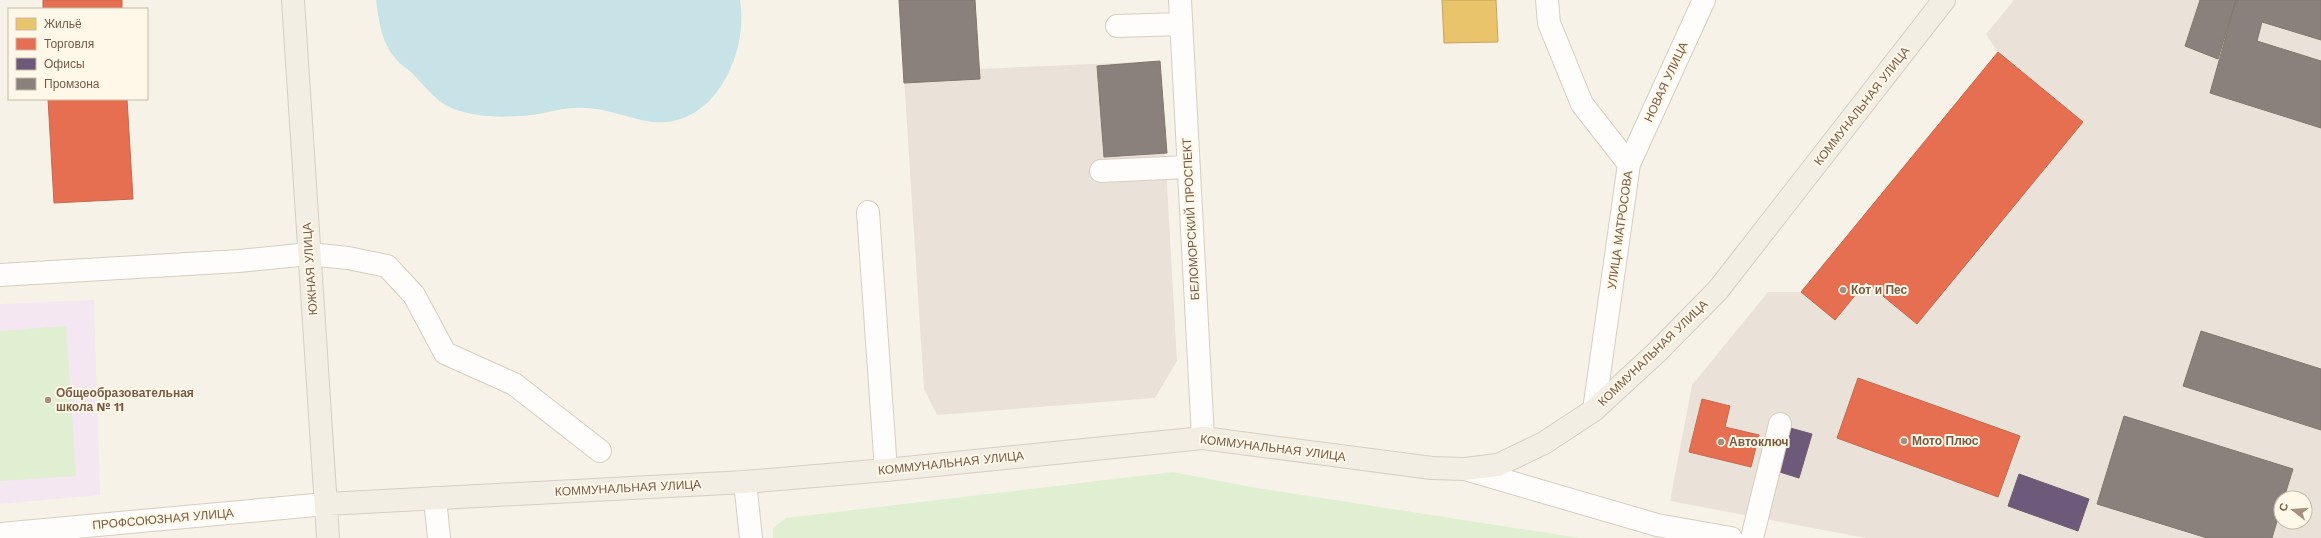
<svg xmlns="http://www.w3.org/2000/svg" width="2321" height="538" viewBox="0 0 2321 538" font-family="'Work Sans',sans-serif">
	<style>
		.industrial { fill: #eae2d8; fill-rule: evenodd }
		.education { fill: #f4e7f1 }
		.green { fill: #e0eed1 }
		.water { fill: #c8e3e8 }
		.homes { fill: #e9c46a; stroke: #c6a45f }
		.shops { fill: #e76f51; stroke: #c5694e }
		.offices { fill: #6d597a; stroke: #705a6a }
		.industry { fill: #8a817c; stroke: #84766c }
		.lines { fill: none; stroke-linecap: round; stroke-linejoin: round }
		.minor-casing { stroke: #d6cdc2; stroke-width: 24 }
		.major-casing { stroke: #d6cdc3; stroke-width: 24 }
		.minor { stroke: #fefdfb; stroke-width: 22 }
		.major { stroke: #f2eee4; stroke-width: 22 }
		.poi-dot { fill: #a3907e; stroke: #fff8e8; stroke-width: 1.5 }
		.labels { text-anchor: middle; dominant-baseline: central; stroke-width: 4; stroke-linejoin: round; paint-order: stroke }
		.street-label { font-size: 12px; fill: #765b46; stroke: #fff8e8 }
		.poi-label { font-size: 12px; font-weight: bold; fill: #765b46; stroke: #fff8e8; text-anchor: start }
	</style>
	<rect width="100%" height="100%" fill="#f7f2e7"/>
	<!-- industrial -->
	<path class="industrial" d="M 899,0 L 975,0 L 979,69 L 1160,61 L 1177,361 L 1155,398 L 937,415 L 924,389 Z
		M 2014,0 L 2321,0 L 2321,538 L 1866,538 L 1670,501 L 1692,385 L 1768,292 L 1801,292 L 1998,53 L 1986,34 ZM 2281,498 L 2305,498 L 2305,522 L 2281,522 Z"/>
	<!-- education -->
	<path class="education" d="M 94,300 L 100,495 L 0,504 L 0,304 Z"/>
	<!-- green -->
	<path class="green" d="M 66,326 L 76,476 L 0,481 L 0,331 Z
		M 1173,472 L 1257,488 L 1580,538 L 773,538 L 773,528 L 786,518 Z"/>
	<!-- water -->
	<path class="water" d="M 376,0 L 740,0 C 749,52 715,129 652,122 C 630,119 607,108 584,108 C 569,107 554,111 539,114 C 511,118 473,119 447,106 C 433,98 423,84 412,73 C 407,68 400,65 396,59 C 381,42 379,21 376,0 Z"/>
	<!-- homes -->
	<path class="homes" d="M 1442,0 L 1496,0 L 1498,42 L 1444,43 Z"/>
	<!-- shops -->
	<path class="shops" d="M 43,0 L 122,0 L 122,9 L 43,9 Z
		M 1998,52 L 2083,122 L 1917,324 L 1866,282 L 1835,320 L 1801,292 Z
		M 48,99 L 127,99 L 133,199 L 54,203 Z
		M 1858,378 L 2020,436 L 1998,497 L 1837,438 Z
		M 1702,399 L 1730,406 L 1725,427 L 1759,435 L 1751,467 L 1689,452 Z"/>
	<!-- offices -->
	<path class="offices" d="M 1783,426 L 1812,434 L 1799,478 L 1770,469 Z
		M 2019,474 L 2089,499 L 2078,531 L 2008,506 Z"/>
	<!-- industry -->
	<path class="industry" d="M 899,0 L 975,0 L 980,79 L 904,83 Z
		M 2200,0 L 2236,0 L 2218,59 L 2185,46 Z
		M 2236,0 L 2321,0 L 2321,40 L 2262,22 L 2257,41 L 2321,61 L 2321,128 L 2210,93 Z
		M 1160,61 L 1167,153 L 1104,157 L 1097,66 Z
		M 2201,331 L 2321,369 L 2321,430 L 2183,386 Z
		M 2124,416 L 2293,469 L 2284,498 L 2281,498 L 2281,508 L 2272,538 L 2207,538 L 2097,504 Z"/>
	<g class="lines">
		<defs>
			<path id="minor" d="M 1180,0 L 1203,438
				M 1547,0 L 1549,23 L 1582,104 L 1629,164
				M 1117,26 L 1181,24
				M 1101,171 L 1188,167
				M 868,212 L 886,470
				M 0,275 L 239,261 L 309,254 L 348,258 L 387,266 L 414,295 L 445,353 L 514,384 L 600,451
				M 1594,410 L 1629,164 L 1704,0
				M 1465,469 L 1657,525 L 1731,538
				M 745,482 L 751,538
				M 435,498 L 439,538
				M 0,534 L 326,504
				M 1752,538 L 1780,424"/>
			<path id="major" d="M 293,0 L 328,538
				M 326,504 L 745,482 L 886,470 L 1203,438 L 1432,468 L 1465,469 L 1498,465 L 1544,443 L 1594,410 L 1656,353 L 1718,290 L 1944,0"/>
		</defs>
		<!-- minor casing -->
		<use href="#minor" class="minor-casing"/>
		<!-- major casing -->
		<use href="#major" class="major-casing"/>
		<!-- minor -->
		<use href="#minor" class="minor"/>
		<!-- major -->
		<use href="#major" class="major"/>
	</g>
	<!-- markers -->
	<g class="poi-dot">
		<circle cx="1843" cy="290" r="4"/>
		<circle cx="48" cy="400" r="4"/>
		<circle cx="1904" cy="441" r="4"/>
		<circle cx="1721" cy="442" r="4"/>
	</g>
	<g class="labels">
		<!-- street labels -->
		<g class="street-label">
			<text transform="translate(1666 82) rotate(-65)">НОВАЯ УЛИЦА</text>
			<text transform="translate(1862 106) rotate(-52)">КОММУНАЛЬНАЯ УЛИЦА</text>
			<text transform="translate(1191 219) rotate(-93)">БЕЛОМОРСКИЙ ПРОСПЕКТ</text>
			<text transform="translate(1620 230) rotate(-82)">УЛИЦА МАТРОСОВА</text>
			<text transform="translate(310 269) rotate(-94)">ЮЖНАЯ УЛИЦА</text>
			<text transform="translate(1653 353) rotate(-44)">КОММУНАЛЬНАЯ УЛИЦА</text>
			<text transform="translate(1273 448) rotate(7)">КОММУНАЛЬНАЯ УЛИЦА</text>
			<text transform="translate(951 463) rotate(-6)">КОММУНАЛЬНАЯ УЛИЦА</text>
			<text transform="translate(628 488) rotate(-3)">КОММУНАЛЬНАЯ УЛИЦА</text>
			<text transform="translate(163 519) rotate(-5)">ПРОФСОЮЗНАЯ УЛИЦА</text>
		</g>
		<!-- poi labels -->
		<g class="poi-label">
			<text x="1851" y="290">Кот и Пес</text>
			<text x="56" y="393">Общеобразовательная<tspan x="56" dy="14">школа № 11</tspan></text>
			<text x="1912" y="441">Мото Плюс</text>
			<text x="1729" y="442">Автоключ</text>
		</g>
	</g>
	<!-- legend -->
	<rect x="8" y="8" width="140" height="92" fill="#fff8e8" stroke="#c8b9a7"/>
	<rect x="16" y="18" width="20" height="12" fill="#e9c46a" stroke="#c8b9a7"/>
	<text x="44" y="28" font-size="12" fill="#765b46">Жильё</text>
	<rect x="16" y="38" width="20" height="12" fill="#e76f51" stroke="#c8b9a7"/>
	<text x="44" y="48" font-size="12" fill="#765b46">Торговля</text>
	<rect x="16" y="58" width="20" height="12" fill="#6d597a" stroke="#c8b9a7"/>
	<text x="44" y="68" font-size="12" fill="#765b46">Офисы</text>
	<rect x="16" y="78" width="20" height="12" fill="#8a817c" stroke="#c8b9a7"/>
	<text x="44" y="88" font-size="12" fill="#765b46">Промзона</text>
	<!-- north arrow -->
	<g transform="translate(2293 510) rotate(287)"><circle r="19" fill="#fff8e8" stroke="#c8b9a7"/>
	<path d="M0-3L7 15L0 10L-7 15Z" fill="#a3907e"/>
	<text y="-6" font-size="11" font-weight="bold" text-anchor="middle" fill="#765b46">С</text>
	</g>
</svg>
